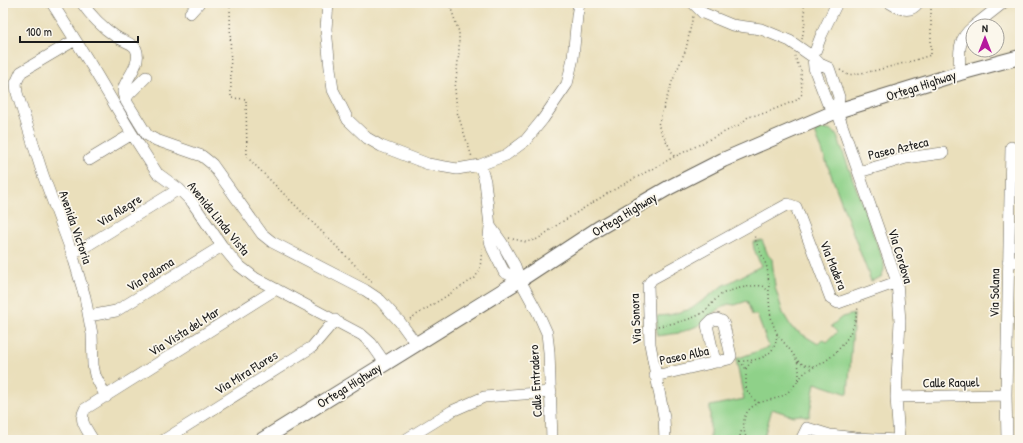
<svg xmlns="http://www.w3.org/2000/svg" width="1023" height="443" viewBox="0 0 1023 443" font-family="'Patrick Hand',sans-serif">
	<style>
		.green { fill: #8fd189; stroke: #567652 }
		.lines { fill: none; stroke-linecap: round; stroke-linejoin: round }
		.minor-casing { stroke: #646054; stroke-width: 12 }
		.major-casing { stroke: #646054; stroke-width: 16 }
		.path { stroke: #646054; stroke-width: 1.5; stroke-dasharray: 1 3; stroke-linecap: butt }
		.minor { stroke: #fff; stroke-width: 11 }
		.major { stroke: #fff; stroke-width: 14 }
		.labels { text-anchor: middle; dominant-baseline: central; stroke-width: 3.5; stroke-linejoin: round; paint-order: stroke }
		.street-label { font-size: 13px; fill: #1c1c1c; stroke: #fbf7ec }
	</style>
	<rect width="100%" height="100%" fill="#fbf7ec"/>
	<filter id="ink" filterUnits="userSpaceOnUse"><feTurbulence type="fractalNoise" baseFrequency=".025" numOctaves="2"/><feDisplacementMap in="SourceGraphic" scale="8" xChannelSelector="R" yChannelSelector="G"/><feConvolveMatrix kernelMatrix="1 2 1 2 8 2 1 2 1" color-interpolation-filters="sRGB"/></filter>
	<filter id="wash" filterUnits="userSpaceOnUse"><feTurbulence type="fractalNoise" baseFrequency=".012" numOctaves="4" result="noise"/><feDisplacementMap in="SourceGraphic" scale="16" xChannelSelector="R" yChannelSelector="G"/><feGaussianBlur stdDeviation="0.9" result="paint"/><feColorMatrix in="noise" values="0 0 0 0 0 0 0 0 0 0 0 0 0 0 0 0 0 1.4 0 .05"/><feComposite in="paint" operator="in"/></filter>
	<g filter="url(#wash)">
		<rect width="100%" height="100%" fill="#eadfbb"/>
		<!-- green -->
		<path class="green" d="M 823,129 L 833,131 L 837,136 L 884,263 L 884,270 L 881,277 L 871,281 L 815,132 Z
			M 762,240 L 768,255 L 772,259 L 775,287 L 783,313 L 792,328 L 818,344 L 823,339 L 827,342 L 837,332 L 831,326 L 842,317 L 854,314 L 848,394 L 815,383 L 809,417 L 801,415 L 793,416 L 772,409 L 763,440 L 710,440 L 710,406 L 744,399 L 736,359 L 769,347 L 757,315 L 752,315 L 747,301 L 735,305 L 728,304 L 710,315 L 700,325 L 679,333 L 657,336 L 657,316 L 669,315 L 691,309 L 721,287 L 761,266 L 754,249 L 753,242 Z"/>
	</g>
	<g filter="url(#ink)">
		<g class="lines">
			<defs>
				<path id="minor" d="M 52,3 L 91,65 L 132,134 L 157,173 L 179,189 L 192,202 L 222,246 L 237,264 L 255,278 L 362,335 L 371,343 L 385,363
					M 82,3 C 91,16 102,27 115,36 C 120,40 133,43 136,49 C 143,65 122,82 123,92 C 123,95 125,98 126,101
					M 328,3 L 326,29 L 330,68 L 333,90 L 348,120 L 367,138 L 381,146 L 428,164 L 457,169 L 480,165 L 506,155 L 525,141 L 543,119 L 567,84 L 573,58 L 577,16 L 579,3
					M 693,3 L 703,13 L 732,25 L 761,29 L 790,41 L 813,57 L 820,64 L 829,68 L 839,97 L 837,111
					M 837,3 L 821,36 L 813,57 L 814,68 L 827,102 L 837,111 L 897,282 L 900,321 L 896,397 L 899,440
					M 890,3 C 899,9 910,14 918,3
					M 190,13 L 199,3
					M 974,26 L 1003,3
					M 75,40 L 21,72 L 16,83 L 17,93 L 43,175 L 72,253 L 85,297 L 92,334 L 93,365 L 95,375 L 106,397
					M 960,73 C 959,54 957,39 973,27
					M 146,77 L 128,95 L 126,101 L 147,135 L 156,140 L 202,156 L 212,164 L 262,234 L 272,242 L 365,290 L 380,300 L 400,322 L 416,344
					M 89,160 L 132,134
					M 480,165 L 485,181 L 490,226 L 489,237 L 492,248 L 504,272 L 520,280
					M 859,172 L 906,158 L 943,153
					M 490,226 L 502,243 L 515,266 L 520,280 L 539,315 L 547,333 L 549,352 L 552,440
					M 72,253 L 88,245 L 179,189
					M 1008,262 L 1020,262
					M 89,316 L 116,311 L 222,246
					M 655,376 L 729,359 L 731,356 L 724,325 L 722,321 L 717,319 L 711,321 L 707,325 L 714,357 L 719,362
					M 896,397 L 1006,395
					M 93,440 C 87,429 78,421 85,409 L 276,289
					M 164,440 L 312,347 L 335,320
					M 405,440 L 452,411 L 484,397 L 551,392
					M 665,440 L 664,417 L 650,344 L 648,285 L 652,279 L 788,204 L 796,207 L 831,299 L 838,303 L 897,282
					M 801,440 L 807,428 L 830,435 L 856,438 L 898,440
					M 1007,440 L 1006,395 L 1011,147"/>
				<path id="major" d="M 262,440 L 520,280 L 599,228 L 670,187 L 723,160 L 837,111 L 960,73 L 1020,57"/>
			</defs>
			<!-- minor casing -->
			<use href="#minor" class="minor-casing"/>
			<!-- major casing -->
			<use href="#major" class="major-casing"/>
			<!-- path -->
			<path class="path" d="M 230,3 L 231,98 L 246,99 L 247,157 L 374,284
				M 449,3 L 459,32 L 459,52 L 455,89 L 457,112 L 472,157
				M 802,39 L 805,22 L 804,3
				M 840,70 L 848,75 L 873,71 L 912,61 L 931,55 L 931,3
				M 674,156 L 658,125 L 672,82 L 686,49 L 693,16
				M 509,238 L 526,242 L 538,239 L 557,225 L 608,193 L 672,158 L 741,124 L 748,117 L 765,113 L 797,100 L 802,94 L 801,70 L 798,65 L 795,56
				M 410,319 L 475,278 L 480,269 L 482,248
				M 658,326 C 672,324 686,321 699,315 C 709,310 713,300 722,294 C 730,290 753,284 762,286 C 765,286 766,289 768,292
				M 739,361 C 760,361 777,356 777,332
				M 740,361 L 746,369 L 746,389 L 753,399 L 759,403
				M 798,361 L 804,365 L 814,366
				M 746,369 L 750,363 L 752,362
				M 798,380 C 801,377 804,373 807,371 C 812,367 818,366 824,362 C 843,349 856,329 858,306
				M 739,440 L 742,429
				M 747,440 C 742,428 741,413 755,405 C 767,398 780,401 790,390 C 793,387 797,383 798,380 C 804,356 783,347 775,329 C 766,309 771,289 767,268 C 764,257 756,246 754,234"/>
			<!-- minor -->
			<use href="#minor" class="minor"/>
			<!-- major -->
			<use href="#major" class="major"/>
		</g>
	</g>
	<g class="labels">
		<!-- street labels -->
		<g class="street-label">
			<text transform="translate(921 85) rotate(-18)">Ortega Highway</text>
			<text transform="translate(898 148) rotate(-13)">Paseo Azteca</text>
			<text transform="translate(119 210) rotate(-32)">Via Alegre</text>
			<text transform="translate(624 214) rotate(-31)">Ortega Highway</text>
			<text transform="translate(219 218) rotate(51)">Avenida Linda Vista</text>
			<text transform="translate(76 227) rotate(71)">Avenida Victoria</text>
			<text transform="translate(901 256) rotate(73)">Via Cordova</text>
			<text transform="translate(834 265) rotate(68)">Via Madera</text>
			<text transform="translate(150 274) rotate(-32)">Via Paloma</text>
			<text transform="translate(994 293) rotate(-89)">Via Solana</text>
			<text transform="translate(635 319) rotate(-93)">Via Sonora</text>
			<text transform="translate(184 331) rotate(-32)">Via Vista del Mar</text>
			<text transform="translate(684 355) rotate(-12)">Paseo Alba</text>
			<text transform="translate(246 372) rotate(-32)">Via Mira Flores</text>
			<text transform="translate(535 381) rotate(-93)">Calle Entradero</text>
			<text transform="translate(951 382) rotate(-1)">Calle Raquel</text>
			<text transform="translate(349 385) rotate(-32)">Ortega Highway</text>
		</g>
	</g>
	<!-- margin -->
	<rect width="1023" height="443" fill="none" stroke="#fbf7ec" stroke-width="16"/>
	<!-- north arrow -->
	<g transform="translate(985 38)"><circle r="19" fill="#fbf7ec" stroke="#a29f99"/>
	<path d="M0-3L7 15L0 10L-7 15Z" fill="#b5179e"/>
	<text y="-6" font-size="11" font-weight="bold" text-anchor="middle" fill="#1c1c1c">N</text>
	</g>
	<!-- scale -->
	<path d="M20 36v6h118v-6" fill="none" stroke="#1c1c1c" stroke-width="2"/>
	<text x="26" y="36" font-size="12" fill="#1c1c1c" stroke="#fbf7ec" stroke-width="3" paint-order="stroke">100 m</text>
</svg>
